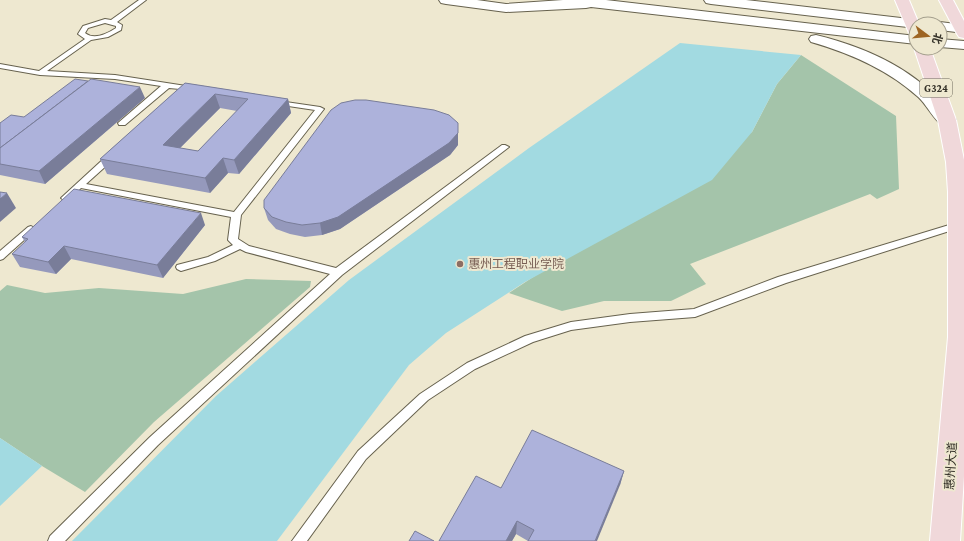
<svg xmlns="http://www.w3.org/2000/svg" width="964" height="541" font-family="'Crimson Pro','Noto Sans SC',serif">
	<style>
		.green { fill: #a4c4aa }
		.water { fill: #a2dae1 }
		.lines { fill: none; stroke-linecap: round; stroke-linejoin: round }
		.service-casing { stroke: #67624e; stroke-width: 2 }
		.tertiary-casing { stroke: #67624e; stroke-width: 2 }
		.trunk-casing { stroke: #fff; stroke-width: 2 }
		.service { fill: #fff; fill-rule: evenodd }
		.tertiary { fill: #fff; fill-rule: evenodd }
		.trunk { fill: #f0d8da; fill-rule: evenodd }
		.wall { fill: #9599bc; fill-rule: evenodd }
		.shaded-wall { fill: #797d99 }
		.building { fill: #adb2db; stroke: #797d99; fill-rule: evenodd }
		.education-dot { fill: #8d6e63; stroke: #eee8d0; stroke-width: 1.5 }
		.labels { text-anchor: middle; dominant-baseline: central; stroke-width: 4; stroke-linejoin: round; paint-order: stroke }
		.shield { fill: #eee8d0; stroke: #6c685a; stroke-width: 1 }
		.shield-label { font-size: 11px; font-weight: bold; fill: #343128 }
		.education-label { font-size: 12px; fill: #785e54; stroke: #eee8d0; text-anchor: start }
		.street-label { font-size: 12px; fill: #343128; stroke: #eee8d0 }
	</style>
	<rect width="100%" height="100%" fill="#eee8d0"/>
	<g class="green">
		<polygon points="801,55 896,116 899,189 877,199 870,194 690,264 706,284 671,301 604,301 562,311 509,293 752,132 777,84"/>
		<polygon points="246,279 311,281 310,287 154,422 85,492 42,466 0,438 0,291 7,285 45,293 99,288 183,294"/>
	</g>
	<g class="water">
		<polygon points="680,43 801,55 777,84 752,132 712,180 525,282 446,333 409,365 277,541 72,541 216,396 349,280 529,148"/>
		<polygon points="0,438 42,466 0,506"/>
	</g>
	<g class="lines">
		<g class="service-casing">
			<g id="service">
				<path d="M 139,0 L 146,0 L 117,22 L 122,25 L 121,30 L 108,37 L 91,40 L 47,71 L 115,75 L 186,86 L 190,88 L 181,95 L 177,93 L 180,89 L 169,88 L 125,125 L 119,125 L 118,123 L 161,86 L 115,79 L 40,75 L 0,68 L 0,64 L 39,71 L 85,39 L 78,34 L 83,26 L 105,19 L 111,20 ZM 105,23 L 116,26 L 116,28 C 107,34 94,40 85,33 L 88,28 Z"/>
				<polygon points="272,100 320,107 324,109 241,215 238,239 249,246 336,268 502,145 505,145 509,147 342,275 158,445 65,541 48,541 50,536 150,437 330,274 246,252 240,249 215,261 181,271 177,269 176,267 177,265 208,257 233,245 228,240 231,217 81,188 68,200 65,201 61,198 110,153 113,152 117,155 116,157 86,184 234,212 315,110 275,104 271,102"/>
				<polygon points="959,222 962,223 964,225 962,227 786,283 695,317 630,322 571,330 533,342 475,369 428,400 366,459 307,541 292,541 358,451 420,394 467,363 525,336 571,322 630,314 694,309 778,277"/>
				<polygon points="31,226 36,229 34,231 3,259 0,260 0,251 28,227"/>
			</g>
		</g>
		<g class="tertiary-casing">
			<g id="tertiary">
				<polygon points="439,0 477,0 506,4 563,0 606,0 916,36 916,44 591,7 586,8 506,12 446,4 441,3"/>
				<polygon points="704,0 746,0 918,20 923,21 925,24 916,24 916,28 711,4 706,3"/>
				<polygon points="940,22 964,25 964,33 940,30 940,24 934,24"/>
				<path d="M 816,35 C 870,48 923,73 956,120 L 953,124 C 949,125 945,126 941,124 C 934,120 925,102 917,96 C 887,69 849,53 811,42 L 809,39 L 811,36 Z"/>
				<polygon points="940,39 964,41 964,49 940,47"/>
			</g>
		</g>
		<g class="trunk-casing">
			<g id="trunk">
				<polygon points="895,0 909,0 919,24 916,24 916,37 911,36 909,33"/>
				<polygon points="939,0 953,0 964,21 964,38 959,37 957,34"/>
				<polygon points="916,46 916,48 930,48 956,120 964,160 964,476 960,541 930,541 948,337 948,192 946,162 938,120 914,48"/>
			</g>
		</g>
		<use href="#service" class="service"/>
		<use href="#tertiary" class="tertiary"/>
		<use href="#trunk" class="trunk"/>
	</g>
	<g class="wall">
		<path d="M 185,83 L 288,99 L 291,113 L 239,174 L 228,173 L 210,193 L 107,174 L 100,159 ZM 220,108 L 237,111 L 198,151 L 180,148 Z"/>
		<polygon points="145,98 45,184 0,175 0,123 24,117"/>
		<polygon points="458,145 450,155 340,229 322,235 305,237 290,234 276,229 268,220 264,208"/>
		<polygon points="205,225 163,278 71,259 56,274 20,267 12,254 25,242 22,237"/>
		<polygon points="624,471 620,485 528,541 516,534 512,541 439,541 501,488"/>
	</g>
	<g class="shaded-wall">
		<polygon points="140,87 145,98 45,184 39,171"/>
		<polygon points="215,94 220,108 168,160 163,145"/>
		<polygon points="288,99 291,113 239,174 234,160"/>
		<polygon points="458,123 458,145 450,155 340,229 322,235 320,223"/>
		<polygon points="223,158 228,173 210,193 205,178"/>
		<polygon points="7,193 16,208 0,222 0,199"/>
		<polygon points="201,213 205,225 163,278 157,265"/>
		<polygon points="64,246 71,259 56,274 48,262"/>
		<polygon points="624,471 620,485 597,541 595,541"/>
		<polygon points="517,521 516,534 512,541 506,541"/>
	</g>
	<g class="building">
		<polygon points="75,79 88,81 0,148 0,123 11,115 24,117"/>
		<polygon points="91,79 140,87 39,171 0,164 0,148"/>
		<path d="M 185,83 L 288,99 L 234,160 L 223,158 L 205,178 L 100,159 ZM 215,94 L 248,99 L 198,151 L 163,145 Z"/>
		<polygon points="355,100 366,100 434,110 449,115 458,123 458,133 449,143 338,217 320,223 302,225 286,222 272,217 264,208 264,200 331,110 341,103"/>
		<polygon points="74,189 201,213 157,265 64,246 48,262 12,254 28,239 22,237"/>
		<polygon points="0,192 7,193 0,199"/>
		<polygon points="532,430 624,471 595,541 528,541 534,530 517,521 506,541 439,541 476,476 501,488"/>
		<polygon points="415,531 434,541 409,541"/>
	</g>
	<circle class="education-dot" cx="460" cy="264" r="4"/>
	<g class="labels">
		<rect class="shield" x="920" y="79" width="32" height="18" rx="3"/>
		<g class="shield-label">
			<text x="936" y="88">G324</text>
		</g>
		<g class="education-label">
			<text x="468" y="264">惠州工程职业学院</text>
		</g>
		<g class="street-label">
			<text transform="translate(951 466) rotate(-86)">惠州大道</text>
		</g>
	</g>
	<g transform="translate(928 36) rotate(106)"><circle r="19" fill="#eee8d0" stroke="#a49f8d"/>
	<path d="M0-3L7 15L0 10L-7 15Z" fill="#9e6523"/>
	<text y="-6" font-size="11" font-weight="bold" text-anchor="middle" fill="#343128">北</text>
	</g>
</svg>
